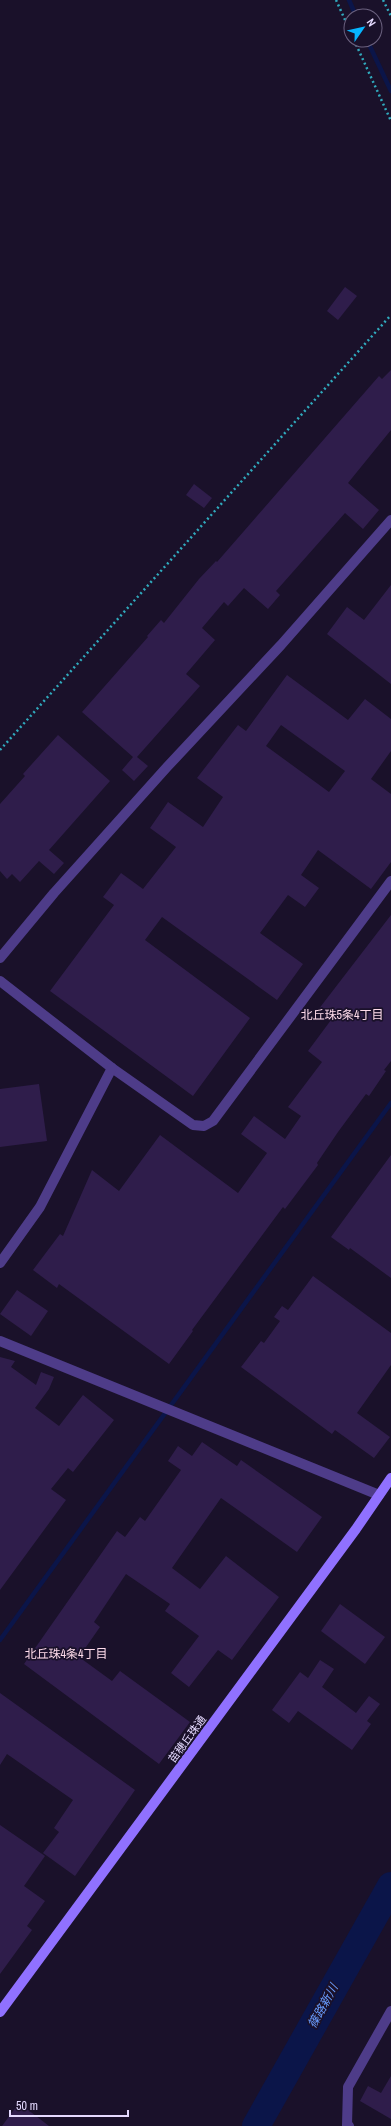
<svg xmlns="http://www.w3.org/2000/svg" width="391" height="2126" font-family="'Archivo Narrow','Noto Sans JP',sans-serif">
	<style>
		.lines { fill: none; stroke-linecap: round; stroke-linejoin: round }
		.stream { stroke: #0b1549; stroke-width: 4.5 }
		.river { stroke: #0b1549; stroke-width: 28 }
		.building { fill: #2f1d4b; fill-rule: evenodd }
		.path { stroke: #30aabd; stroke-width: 2.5; stroke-dasharray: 2 3; stroke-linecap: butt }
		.street { stroke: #4e3c89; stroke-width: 10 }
		.secondary { stroke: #9071ff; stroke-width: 10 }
		.labels { text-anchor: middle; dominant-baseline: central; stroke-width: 3.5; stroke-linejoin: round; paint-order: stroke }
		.street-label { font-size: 11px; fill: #e5daff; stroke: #1a112a }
		.neighbourhood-label { font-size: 12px; fill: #ffdceb; stroke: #1a112a }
		.water-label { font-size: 12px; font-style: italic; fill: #689cff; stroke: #1a112a }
	</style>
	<rect width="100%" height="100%" fill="#1a112a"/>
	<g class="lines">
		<g class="stream">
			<polyline points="349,0 356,16"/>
			<polyline points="367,40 391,91"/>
			<polyline points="0,1640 391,1103"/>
		</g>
		<polyline class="river" points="256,2126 391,1886"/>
	</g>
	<g class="building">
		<polygon points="345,287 357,296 338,320 327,311"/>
		<polygon points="391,370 391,430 348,483 379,510 363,529 345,513 276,591 280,595 268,609 244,588 228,606 224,602 202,628 215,640 186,674 200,686 137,757 148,766 134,781 122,770 133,757 82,712 148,637 147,636 161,620 164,623 199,579 216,561 217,562 379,376 382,379"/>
		<polygon points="194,484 212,498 204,508 186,495"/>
		<polygon points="391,585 391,684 327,634 347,607 364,620"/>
		<path d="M 287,675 L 348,720 L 365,699 L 391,719 L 391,751 L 371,779 L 391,794 L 391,862 L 371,889 L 318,850 L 301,875 L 319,888 L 305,907 L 288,895 L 260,933 L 303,964 L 277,1000 L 162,917 L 145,940 L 250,1018 L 193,1096 L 50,991 L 114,905 L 103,897 L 121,873 L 143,889 L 176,847 L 150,828 L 168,802 L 203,827 L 223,797 L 197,778 L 238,725 L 246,731 ZM 281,725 L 345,771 L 329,792 L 266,746 Z"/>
		<polygon points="58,735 110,781 49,850 64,863 54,874 39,861 20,882 12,874 7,879 0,871 0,804 25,776 23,774"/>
		<polygon points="391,915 391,1061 384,1070 386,1071 369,1096 366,1094 338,1132 317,1163 318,1165 285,1209 283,1207 192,1330 193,1331 169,1364 59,1284 57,1288 33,1270 60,1234 63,1236 92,1170 119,1191 160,1135 238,1193 267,1153 241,1134 254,1116 285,1139 301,1116 288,1107 322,1062 308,1051 331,1020 318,1010"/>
		<polygon points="39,1084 47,1141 0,1147 0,1089"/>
		<polygon points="391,1155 391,1278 350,1248 349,1250 331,1237"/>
		<polygon points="313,1276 391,1333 391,1365 357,1413 390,1437 374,1458 335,1430 332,1434 241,1367 261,1341 264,1343 280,1321 274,1317 282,1306 288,1310"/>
		<polygon points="17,1290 48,1311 31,1336 0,1314"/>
		<polygon points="0,1357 15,1361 11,1367 36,1385 41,1372 54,1377 49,1389 35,1408 59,1426 83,1395 114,1420 73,1472 68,1468 51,1489 66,1500 0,1590"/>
		<polygon points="202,1442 237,1466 241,1460 322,1517 297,1552 221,1498 172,1568 200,1589 226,1556 279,1597 232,1660 218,1650 189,1687 171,1673 199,1636 165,1611 170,1604 126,1574 94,1622 100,1627 79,1657 112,1681 120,1671 190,1722 159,1764 24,1664 117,1531 125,1537 140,1517 145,1521 181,1470 168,1461 178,1446 192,1456"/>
		<polygon points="340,1604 385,1637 365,1664 321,1631"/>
		<polygon points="320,1660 334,1669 322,1687 356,1713 369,1696 380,1704 367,1721 371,1724 352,1750 298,1711 289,1723 272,1710 300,1672 308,1678"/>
		<polygon points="0,1693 135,1790 75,1876 43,1853 59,1832 54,1828 73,1800 7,1754 0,1765"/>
		<polygon points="0,1825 45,1856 24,1886 45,1901 27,1926 32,1930 0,1974"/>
		<polygon points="391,2076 391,2119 360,2101 368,2086 381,2093"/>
		<polygon points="19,2103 49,2126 2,2126"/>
	</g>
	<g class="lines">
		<g class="path">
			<polyline points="336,0 351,33"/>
			<polyline points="383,0 391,16"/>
			<polyline points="354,40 391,121"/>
			<polyline points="0,750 391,315"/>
		</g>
		<g class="street">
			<polyline points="0,958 54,893 167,767 281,645 391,520"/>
			<polyline points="0,981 112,1068 193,1125 204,1126 213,1121 391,881"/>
			<polyline points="0,1263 40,1207 112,1068"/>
			<polyline points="0,1341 379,1495"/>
			<polyline points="349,2126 347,2125 348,2087 391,2011"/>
		</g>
		<polyline class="secondary" points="0,2012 356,1529 391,1478"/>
	</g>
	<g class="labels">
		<g class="street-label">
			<text transform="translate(187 1739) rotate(-54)">苗穂丘珠通</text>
		</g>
		<g class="neighbourhood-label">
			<text x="342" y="1015">北丘珠5条4丁目</text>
			<text x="66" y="1654">北丘珠4条4丁目</text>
		</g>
		<g class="water-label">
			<text transform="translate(323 2006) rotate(-61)">篠路新川</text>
		</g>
	</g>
	<g transform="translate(363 28) rotate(56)"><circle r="19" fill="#1a112a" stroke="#6b617f"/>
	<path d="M0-3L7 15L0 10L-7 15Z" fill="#06b6ff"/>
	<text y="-6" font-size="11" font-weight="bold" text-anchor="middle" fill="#e5daff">N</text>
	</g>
	<path d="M10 2110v6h118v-6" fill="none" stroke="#e5daff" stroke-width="2"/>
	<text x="16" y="2110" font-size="12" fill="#e5daff" stroke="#1a112a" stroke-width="3" paint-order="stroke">50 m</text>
</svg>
